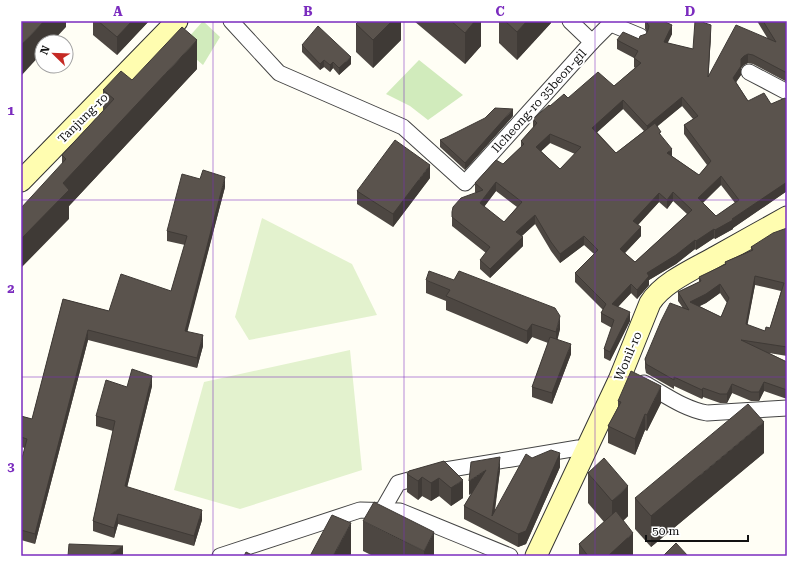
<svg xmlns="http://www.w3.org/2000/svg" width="808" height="577" font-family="'Roboto Serif',serif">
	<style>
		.green { fill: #d1ebbc }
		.pitch { fill: #e3f2ce }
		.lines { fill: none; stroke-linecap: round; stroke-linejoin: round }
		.street-casing { stroke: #444; stroke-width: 17 }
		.secondary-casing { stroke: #333; stroke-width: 23 }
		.street { stroke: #fff; stroke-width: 15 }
		.secondary { stroke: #fffdb0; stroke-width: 21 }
		.wall { fill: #4d4742; fill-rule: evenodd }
		.shaded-wall { fill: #3f3a36 }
		.building { fill: #5a534d; stroke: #3f3a36; fill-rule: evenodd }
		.grid { fill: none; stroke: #7b2cbf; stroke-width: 1; stroke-opacity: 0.55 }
		.labels { text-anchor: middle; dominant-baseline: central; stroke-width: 4; stroke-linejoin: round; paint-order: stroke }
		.street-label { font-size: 12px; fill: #111; stroke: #fff }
		.neatline { fill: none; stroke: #7b2cbf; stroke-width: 1.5 }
		.grid-label { font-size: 13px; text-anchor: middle; font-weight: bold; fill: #7b2cbf }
	</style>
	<rect width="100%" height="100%" fill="#fffef5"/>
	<g class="green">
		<polygon points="203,21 220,37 203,65 181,46"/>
		<polygon points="419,60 463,95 428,120 410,106 386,94"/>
	</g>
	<g class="pitch">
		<polygon points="262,218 352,264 377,315 249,340 235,317"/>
		<polygon points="350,350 362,470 240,509 174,490 204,382"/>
	</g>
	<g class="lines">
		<g class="street-casing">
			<g id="street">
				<polyline points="231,21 279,73 403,127 465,183 592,42 613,21"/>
				<polyline points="570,21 592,42"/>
				<polyline points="611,24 640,36"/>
				<polyline points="749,72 787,92"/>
				<path d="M 644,383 C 664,394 684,409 707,413 L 787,408"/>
				<polyline points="382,511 398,483 445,470 578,448 585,449"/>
				<polyline points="220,556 360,510 400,511 510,556"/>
			</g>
		</g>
		<g class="secondary-casing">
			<g id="secondary">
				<polyline points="21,181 177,21"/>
				<path d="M 536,556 L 619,380 L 650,303 C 663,282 696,268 717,256 C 740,243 764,230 787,217"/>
			</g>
		</g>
		<use href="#street" class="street"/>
		<use href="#secondary" class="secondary"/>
	</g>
	<g class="wall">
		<polygon points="93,21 149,21 117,55 93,35"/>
		<polygon points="401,21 401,40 373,68 356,52 356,24"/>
		<polygon points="414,21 481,21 481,46 465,64"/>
		<polygon points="499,21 551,21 551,23 517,60 499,43"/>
		<path d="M 645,21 L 663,21 L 672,34 L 667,43 L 693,49 L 711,34 L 708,76 L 768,39 L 757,21 L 787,21 L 787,82 L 753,64 L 748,63 L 744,65 L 741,68 L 741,75 L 736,82 L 748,101 L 771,104 L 787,100 L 787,191 L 733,228 L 733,229 L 715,239 L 714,238 L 696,250 L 695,249 L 676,264 L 649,280 L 649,285 L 637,299 L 631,293 L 618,307 L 630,321 L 610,361 L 604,358 L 604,349 L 612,328 L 601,322 L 601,313 L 603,310 L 575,282 L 575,273 L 594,254 L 584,245 L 560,263 L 551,251 L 535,224 L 522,236 L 523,246 L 490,278 L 480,269 L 480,260 L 486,253 L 452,226 L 452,212 L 476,193 L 475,192 L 475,183 L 503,164 L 521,147 L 521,141 L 533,128 L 533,119 L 550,106 L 568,98 L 614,86 L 635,68 L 634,67 L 634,58 L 617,49 L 617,40 L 639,39 L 646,34 L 647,32 L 645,29 ZM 682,106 L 693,119 L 684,125 L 684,134 L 707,165 L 699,175 L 672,156 L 661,136 L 657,126 ZM 623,109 L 644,131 L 616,153 L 597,132 ZM 550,143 L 575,154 L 560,169 L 541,151 ZM 721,185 L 735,203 L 716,216 L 703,203 ZM 496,191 L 517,207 L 504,222 L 484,207 ZM 673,201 L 687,214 L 635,262 L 625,253 L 641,236 L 638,225 L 659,202 L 667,209 Z"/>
		<polygon points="302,45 351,64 339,75 333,68 330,72 324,67 320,70 302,52"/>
		<polygon points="197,69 69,206 69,219 62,163 62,155 103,111 103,90 132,80"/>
		<polygon points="513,116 465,170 440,147 440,140"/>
		<polygon points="430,178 393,227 357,204 357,191"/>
		<polygon points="225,187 187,331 203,346 197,368 88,340 35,544 21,540 21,462 25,448 21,447 21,416 32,419 63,299 109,311 171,291 185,245 167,241 167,231"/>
		<path d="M 787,228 L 787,356 L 769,353 L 787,362 L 787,399 L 764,391 L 759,401 L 751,401 L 732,393 L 727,403 L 720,403 L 703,397 L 702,399 L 674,386 L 674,389 L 646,373 L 645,368 L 645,359 L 683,308 L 678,301 L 678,292 L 699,282 L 699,277 L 725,265 L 725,262 L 751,250 L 751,247 ZM 755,285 L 781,291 L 770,328 L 765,331 L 747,325 ZM 720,293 L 727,303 L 721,317 L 699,306 L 706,303 Z"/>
		<polygon points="426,280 560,329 557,340 571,354 552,404 532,397 532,387 548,343 532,337 527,344 446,310 446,301 426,293"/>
		<polygon points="152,386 127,487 202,520 194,546 118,524 114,538 93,531 93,521 113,431 96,426 96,416 127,387"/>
		<polygon points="618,401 661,403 647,431 645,430 635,455 608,443 608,426 618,408"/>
		<polygon points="764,453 651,547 635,529 635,498"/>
		<polygon points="532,458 560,467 526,544 518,547 464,519 464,506 472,492 469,495 500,470 495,511"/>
		<polygon points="444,461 463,498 451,506 439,496 431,501 422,496 418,500 407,492 407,474"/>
		<polygon points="588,473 628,516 623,521 633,556 579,556 579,544 604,522 588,503"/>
		<polygon points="363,521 434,556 373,556 363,551"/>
	</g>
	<g class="shaded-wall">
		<polygon points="44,21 66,21 66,27 52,42 42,42 42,53 21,76 21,45"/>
		<polygon points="132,21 149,21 117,55 117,37"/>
		<polygon points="392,21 401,21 401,40 373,68 373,40"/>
		<polygon points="475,21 481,21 481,46 465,64 465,33"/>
		<polygon points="527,21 551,21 551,23 517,60 517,32"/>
		<polygon points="672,25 672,34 664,51 664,42"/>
		<polygon points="711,25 711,34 708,86 708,77"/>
		<polygon points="197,40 197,69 69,206 69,219 21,268 21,239 63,183"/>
		<polygon points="748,54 748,63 744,65 741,68 741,75 733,87 733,78 741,59 744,56"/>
		<polygon points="351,57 351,64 339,75 339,68"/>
		<polygon points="324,60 324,67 320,70 320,64"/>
		<polygon points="333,62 333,68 330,72 330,65"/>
		<polygon points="682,97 682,106 647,135 647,126"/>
		<polygon points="623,100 623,109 592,137 592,128"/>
		<polygon points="513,109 513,116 465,170 465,163"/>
		<polygon points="550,134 550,143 536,156 536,147"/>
		<polygon points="672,149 672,158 667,153"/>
		<polygon points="430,165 430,178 393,227 393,214"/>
		<polygon points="721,176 721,185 698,207 698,198"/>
		<polygon points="225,177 225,187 185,341 185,331"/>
		<polygon points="496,182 496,191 480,212 480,203"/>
		<polygon points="787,182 787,191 733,228 733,229 715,239 715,230 732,219"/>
		<polygon points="673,192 673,201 667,209 667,200"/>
		<polygon points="659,193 659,202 633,230 633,221"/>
		<polygon points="535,215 535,224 516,241 516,232"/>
		<polygon points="641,227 641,236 620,258 620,249"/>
		<polygon points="714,229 714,238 696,250 696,241"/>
		<polygon points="584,236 584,245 560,263 560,254"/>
		<polygon points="523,237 523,246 490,278 490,269"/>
		<polygon points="695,240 695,249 676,264 649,280 649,285 637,299 637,290 647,273"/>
		<polygon points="755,276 755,285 746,333 746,324"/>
		<polygon points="631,284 631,293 612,313 612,304"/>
		<polygon points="720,284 720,293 706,303 690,311 690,302"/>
		<polygon points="630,312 630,321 610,361 610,352"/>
		<polygon points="560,316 560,329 556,346 556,332"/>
		<polygon points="532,324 532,337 527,344 527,331"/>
		<polygon points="88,330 88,340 35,544 35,534"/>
		<polygon points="203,335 203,346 197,368 197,358"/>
		<polygon points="571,344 571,354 552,404 552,393"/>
		<polygon points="152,376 152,386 125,496 125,486"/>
		<polygon points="764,382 764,391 759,401 759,392"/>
		<polygon points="732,384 732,393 727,403 727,394"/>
		<polygon points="661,386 661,403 647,431 647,415"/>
		<polygon points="703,388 703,397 702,399 702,390"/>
		<polygon points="645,414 645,430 635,455 635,439"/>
		<polygon points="764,422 764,453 651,547 651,516"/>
		<polygon points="560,453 560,467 526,544 518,547 518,534"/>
		<polygon points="500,457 500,470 493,521 492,516"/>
		<polygon points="486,470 486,483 469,495 469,481"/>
		<polygon points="422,477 422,496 418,500 418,481"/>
		<polygon points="439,478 439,496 431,501 431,483"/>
		<polygon points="463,480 463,498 451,506 451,488"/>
		<polygon points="628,486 628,516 612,531 612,501"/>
		<polygon points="202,510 202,520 194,546 194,536"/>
		<polygon points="118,514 118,524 114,538 114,528"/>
		<polygon points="351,523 351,554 350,556 333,556"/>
		<polygon points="434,532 434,556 424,556 424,551"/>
		<polygon points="633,533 633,556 608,556"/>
		<polygon points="123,546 123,556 108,556"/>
	</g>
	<g class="building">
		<polygon points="21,21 44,21 21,45"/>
		<polygon points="98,21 132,21 117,37"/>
		<polygon points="359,21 392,21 373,40 356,24"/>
		<polygon points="451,21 475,21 465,33"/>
		<polygon points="505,21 527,21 517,32"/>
		<path d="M 646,21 L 663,21 L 672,25 L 664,42 L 693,49 L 695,21 L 699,21 L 711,25 L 708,77 L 736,25 L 776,42 L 763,21 L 787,21 L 787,73 L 753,55 L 748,54 L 744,56 L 741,59 L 741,66 L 733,78 L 748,101 L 764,93 L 771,104 L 785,98 L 787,100 L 787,182 L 732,219 L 733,220 L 715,230 L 714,229 L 696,241 L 695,240 L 676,255 L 647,273 L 649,276 L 637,290 L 631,284 L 612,304 L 630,312 L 610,352 L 604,349 L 614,320 L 601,313 L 606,304 L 575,273 L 598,250 L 584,236 L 560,254 L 551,242 L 535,215 L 516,232 L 523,237 L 490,269 L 480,260 L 490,247 L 452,217 L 452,212 L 453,207 L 461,198 L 483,190 L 475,183 L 496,160 L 503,164 L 524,144 L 521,141 L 537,123 L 533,119 L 549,105 L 550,106 L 564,94 L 568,98 L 598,72 L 614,86 L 641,63 L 634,58 L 638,51 L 617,40 L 623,32 L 639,39 L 640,36 L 646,34 L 648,30 L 649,26 ZM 682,97 L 698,116 L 684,125 L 711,161 L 699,175 L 667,153 L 672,149 L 659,133 L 661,132 L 655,123 L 616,153 L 592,128 L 623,100 L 647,126 ZM 550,134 L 581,147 L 560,169 L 536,147 ZM 721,176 L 739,200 L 716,216 L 698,198 ZM 496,182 L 522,202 L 504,222 L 480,203 ZM 673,192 L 692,210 L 635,262 L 620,249 L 641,227 L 633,221 L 659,193 L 667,200 Z"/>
		<polygon points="318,26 351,57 339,68 333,62 330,65 324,60 320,64 302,45"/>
		<polygon points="182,27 197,40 63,183 69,190 21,239 21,208 66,159 62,155 114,99 103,90 121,71 132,80"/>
		<polygon points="495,108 513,109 465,163 440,140 447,137 485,118"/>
		<polygon points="395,140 430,165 393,214 357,191"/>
		<polygon points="203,170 225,177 185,331 203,335 197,358 88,330 35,534 21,530 21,462 27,439 21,437 21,416 32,419 63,299 109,311 121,274 171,291 187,236 167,231 182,174 200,179"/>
		<path d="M 787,228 L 787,347 L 741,340 L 787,362 L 787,390 L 764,382 L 759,392 L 751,392 L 732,384 L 727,394 L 720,394 L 703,388 L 702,390 L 674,377 L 674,380 L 646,364 L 645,359 L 661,321 L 670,303 L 689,310 L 678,292 L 701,281 L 699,277 L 726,264 L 725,262 L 753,250 L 751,247 L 773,233 ZM 755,276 L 784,283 L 770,328 L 766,327 L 765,331 L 746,324 ZM 720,284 L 729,298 L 721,317 L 690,302 L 706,294 Z"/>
		<polygon points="429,271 454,280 459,271 555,308 560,316 556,332 532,324 527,331 446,296 450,290 426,280"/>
		<polygon points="550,337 571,344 552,393 532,387"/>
		<polygon points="132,369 152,376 125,486 202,510 194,536 118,514 114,528 93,521 115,421 96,416 106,380 127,387"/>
		<polygon points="631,371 661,386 647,415 645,414 635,439 608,426 621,402 618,401"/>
		<polygon points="748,404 764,422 651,516 635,498"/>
		<polygon points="551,450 560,453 526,531 518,534 464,506 486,470 469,481 471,462 500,457 492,516 526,454 532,458"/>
		<polygon points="604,458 628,486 612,501 588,473"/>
		<polygon points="444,461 463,480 451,488 439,478 431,483 422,477 418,481 407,474 409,471"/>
		<polygon points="374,502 434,532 424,551 363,521"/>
		<polygon points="616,511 633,533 608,556 588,556 579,544"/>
		<polygon points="332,515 351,523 333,556 310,556"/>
		<polygon points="676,543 688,556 663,556"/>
		<polygon points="69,544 123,546 108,556 68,556"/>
		<polygon points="246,552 254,556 244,556"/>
	</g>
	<path class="grid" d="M 213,21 L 213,556M 404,21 L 404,556M 595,21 L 595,556M 21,200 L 787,200M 21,377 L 787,377"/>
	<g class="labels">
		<g class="street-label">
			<text transform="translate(539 101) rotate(-48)">Ilcheong-ro 35beon-gil</text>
			<text transform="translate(83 118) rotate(-45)">Tanjung-ro</text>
			<text transform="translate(628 356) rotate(-67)">Wonil-ro</text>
		</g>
	</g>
	<rect width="808" height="577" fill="none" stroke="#ffffff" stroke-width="44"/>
	<g transform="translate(54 54) rotate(293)"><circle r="19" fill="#ffffff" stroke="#a0a0a0"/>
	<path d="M0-3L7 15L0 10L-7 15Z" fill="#c52a25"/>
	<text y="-6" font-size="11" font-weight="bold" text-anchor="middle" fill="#111111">N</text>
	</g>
	<path d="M646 535v6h102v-6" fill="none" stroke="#111111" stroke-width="2"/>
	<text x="652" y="535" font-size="12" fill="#111111" stroke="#ffffff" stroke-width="3" paint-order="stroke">50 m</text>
	<rect x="22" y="22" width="764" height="533" class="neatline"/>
	<g class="grid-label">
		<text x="118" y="16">A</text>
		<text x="308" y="16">B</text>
		<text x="500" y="16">C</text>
		<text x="690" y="16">D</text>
		<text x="11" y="115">1</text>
		<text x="11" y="293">2</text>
		<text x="11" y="471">3</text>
	</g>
</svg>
